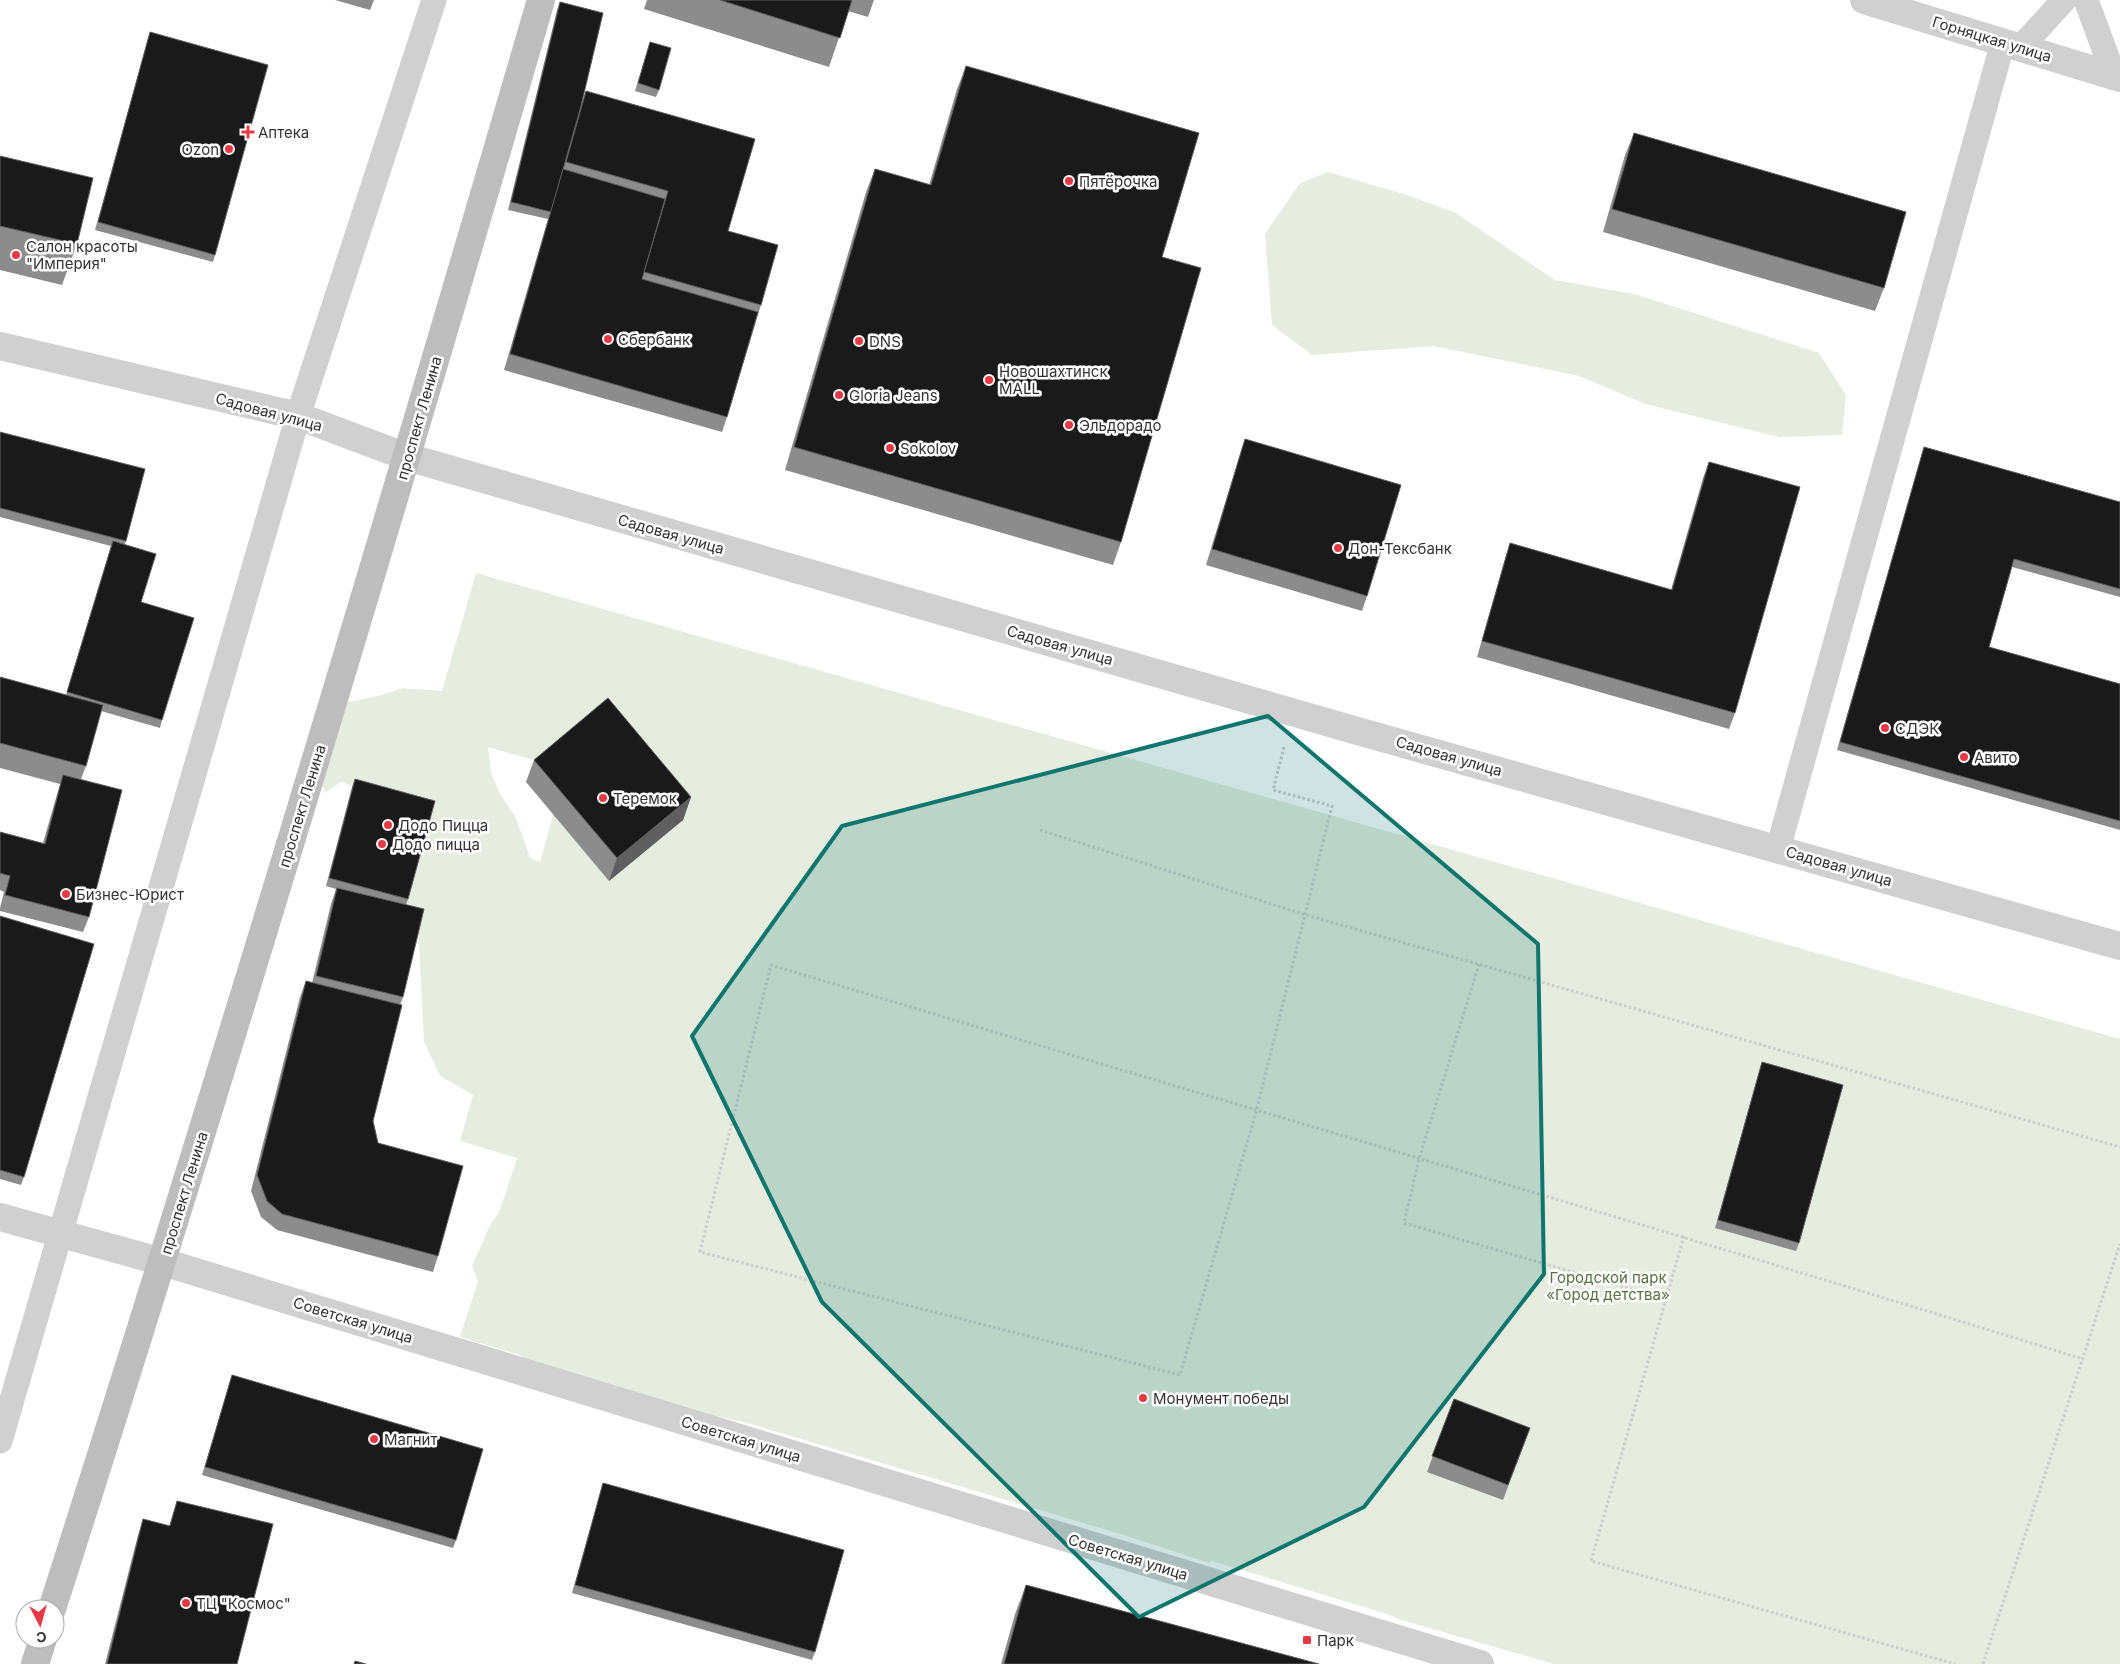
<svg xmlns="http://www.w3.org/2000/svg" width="2120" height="1664" font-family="Inter,sans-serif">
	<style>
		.green { fill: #e6ecdf; fill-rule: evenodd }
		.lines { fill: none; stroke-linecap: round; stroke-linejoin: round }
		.path { stroke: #cdcdcd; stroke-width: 3; stroke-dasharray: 2.5 2.5; stroke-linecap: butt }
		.service { stroke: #d0d0d0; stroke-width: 25 }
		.minor { stroke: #d0d0d0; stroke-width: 28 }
		.tertiary { stroke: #d0d0d0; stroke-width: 28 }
		.secondary { stroke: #bdbdbd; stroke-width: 28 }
		.wall { fill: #8c8c8c }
		.shaded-wall { fill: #5f5f5f }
		.building { fill: #1a1a1a; stroke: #5f5f5f }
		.marked { fill: #0f766e; fill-opacity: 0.2; stroke: #0f766e; stroke-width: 4; stroke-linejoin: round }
		.poi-dot { fill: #e63946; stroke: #fff; stroke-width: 2 }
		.labels { text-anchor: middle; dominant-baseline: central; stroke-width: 5; stroke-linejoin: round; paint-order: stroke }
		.street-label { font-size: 15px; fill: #333; stroke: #fff }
		.poi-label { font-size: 15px; fill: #333; stroke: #fff; text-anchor: start }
		.park-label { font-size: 15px; fill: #56703f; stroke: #fff }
	</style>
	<rect width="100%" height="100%" fill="#fff"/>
	<g class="green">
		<polygon points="1328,172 1407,195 1454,212 1555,280 1638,295 1819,353 1846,395 1842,435 1779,437 1645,404 1579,376 1434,346 1312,355 1272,325 1265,234 1300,183"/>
		<path d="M 476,573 L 2120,1039 L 2120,1664 L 1554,1664 L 1401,1620 L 1387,1614 L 1212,1561 L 1209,1563 L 1127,1536 L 747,1423 L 549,1380 L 520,1355 L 460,1337 L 478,1281 L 472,1266 L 491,1223 L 499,1213 L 517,1158 L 460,1141 L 473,1095 L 440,1076 L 424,1042 L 418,924 L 405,907 L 369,792 L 341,782 L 326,792 L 312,771 L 332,706 L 382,695 L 402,688 L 442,691 ZM 488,747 L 566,769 L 540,862 L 530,858 L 516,818 L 500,794 L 491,772 Z"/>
	</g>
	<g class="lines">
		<g class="path">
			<path d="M 1284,747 L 1273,790 L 1332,806 L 1256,1112 L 1180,1375 L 700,1252 L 771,965 C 1208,1097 1647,1224 2083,1359"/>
			<polyline points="1040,830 1306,915 2120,1147"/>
			<polyline points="1479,964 1419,1159 1404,1223 1666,1299"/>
			<polyline points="1684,1236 1591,1561 1955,1664"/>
			<polyline points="1983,1664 2120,1244"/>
		</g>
		<g class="service">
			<polyline points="2086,0 2114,76"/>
			<polyline points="2020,48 2064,0"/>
			<polyline points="1778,849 2003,42"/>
			<polyline points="0,1441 298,416 434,0"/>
		</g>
		<g class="minor">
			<polyline points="1864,0 2120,78"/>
			<polyline points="0,346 298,416 407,457"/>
		</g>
		<g class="tertiary">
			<polyline points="407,457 1354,730 2120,946"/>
			<polyline points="0,1217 163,1262 1480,1664"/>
		</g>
		<g class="secondary">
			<path d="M 52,1609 C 223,1075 384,538 541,0"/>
			<polyline points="35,1664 43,1639"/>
		</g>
	</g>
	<g class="wall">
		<polygon points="335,0 374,0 370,10"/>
		<polygon points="647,0 874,0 868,17 848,11 829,67 644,9"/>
		<polygon points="560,2 581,106 586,91 728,231 761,305 727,417 722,432 504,370 548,219 508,210 557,10"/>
		<polygon points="150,32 215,255 213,262 95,230"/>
		<polygon points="650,42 659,90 656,97 635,91"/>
		<polygon points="966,66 1162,257 1121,542 1113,565 785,470 866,192 875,169 929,185 957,89"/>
		<polygon points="1634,133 1884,288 1875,311 1603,232 1625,155"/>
		<polygon points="0,156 77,244 62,285 0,270"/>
		<polygon points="0,432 126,541 125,544 141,602 162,720 160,728 101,711 86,766 81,779 89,917 83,932 0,911 0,908 4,892 0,890 0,832 43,843 60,784 0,768 0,677 66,695 111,546 0,517"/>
		<polygon points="1245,439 1367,596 1362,611 1206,565 1240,454"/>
		<polygon points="1924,447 2120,502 2120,597 2012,567 1989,647 2120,684 2120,830 1837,750"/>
		<polygon points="1709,462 1735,713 1729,729 1477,657 1505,559 1510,543 1671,590 1703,478"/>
		<polygon points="534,760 691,797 683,820 609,881 526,782"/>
		<polygon points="355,779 408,899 406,905 403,997 400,1005 373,1121 378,1143 438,1256 433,1272 277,1230 261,1217 251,1191 300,997 306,981 312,983 331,904 336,889 326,886 352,787"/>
		<polygon points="0,916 24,1177 21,1185 0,1179"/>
		<polygon points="1762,1062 1799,1243 1796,1251 1715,1228"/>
		<polygon points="232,1375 456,1540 453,1548 202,1475"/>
		<polygon points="1454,1399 1530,1428 1503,1500 1427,1472"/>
		<polygon points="603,1483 815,1652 812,1660 572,1593"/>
		<polygon points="177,1501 237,1664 105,1664 138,1535 143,1519 169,1526"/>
		<polygon points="1026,1585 1319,1664 1001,1664 1015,1614"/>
	</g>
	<polygon class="shaded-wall" points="691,797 683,820 609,881 617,858"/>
	<g class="building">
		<polygon points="720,0 852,0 840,38"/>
		<polygon points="560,2 603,13 581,106 551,212 511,202"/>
		<polygon points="150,32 268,65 215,255 98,222"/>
		<polygon points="650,42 671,48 659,90 638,83"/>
		<polygon points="966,66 1199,133 1162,257 1201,268 1121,542 794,447 875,169 931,185"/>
		<polygon points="586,91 755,139 728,231 778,245 761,305 644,272 668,191 566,162"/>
		<polygon points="1634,133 1906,212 1884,288 1612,209"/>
		<polygon points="0,156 93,178 77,244 0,226"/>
		<polygon points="563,169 665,199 642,279 758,312 727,417 510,354"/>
		<polygon points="0,432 145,469 126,541 0,508"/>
		<polygon points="1245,439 1401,485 1367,596 1212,549"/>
		<polygon points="1924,447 2120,502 2120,589 2014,559 1989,647 2120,684 2120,821 1840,742"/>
		<polygon points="1709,462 1800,487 1735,713 1482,641 1510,543 1672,590"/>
		<polygon points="113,541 156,554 141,602 194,618 162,720 67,692"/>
		<polygon points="0,677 103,705 86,766 0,743"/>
		<polygon points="608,698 691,797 617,858 534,760"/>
		<polygon points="63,775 122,790 89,917 5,895 10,876 0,873 0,832 45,844"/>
		<polygon points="355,779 435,801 408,899 329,878"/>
		<polygon points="337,888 424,909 403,997 316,976"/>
		<polygon points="0,916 94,944 24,1177 0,1170"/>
		<polygon points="306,981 402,1005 373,1121 378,1143 463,1166 438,1256 282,1214 267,1201 257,1175"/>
		<polygon points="1762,1062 1843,1085 1799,1243 1718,1220"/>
		<polygon points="232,1375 483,1449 456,1540 205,1467"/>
		<polygon points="1454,1399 1530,1428 1508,1485 1432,1456"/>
		<polygon points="603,1483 844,1550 815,1652 575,1585"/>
		<polygon points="177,1501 273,1524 237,1664 107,1664 143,1519 170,1526"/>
		<polygon points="1026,1585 1319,1664 1004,1664"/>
		<polygon points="355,1661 366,1664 354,1664"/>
	</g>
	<path class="marked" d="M 1268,716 L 1538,944 L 1544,1274 L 1364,1507 L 1139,1617 L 822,1302 L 692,1036 L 842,826 Z"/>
	<g class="poi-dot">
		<path d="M245.5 124.5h5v5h5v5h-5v5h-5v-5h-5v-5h5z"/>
		<circle cx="229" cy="149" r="5"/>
		<circle cx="1069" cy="181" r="5"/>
		<circle cx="16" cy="255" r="5"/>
		<circle cx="608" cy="339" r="5"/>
		<circle cx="859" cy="341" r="5"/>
		<circle cx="989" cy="380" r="5"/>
		<circle cx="839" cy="395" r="5"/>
		<circle cx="1069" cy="425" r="5"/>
		<circle cx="890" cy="448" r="5"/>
		<circle cx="1338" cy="548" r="5"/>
		<circle cx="1885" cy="728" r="5"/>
		<circle cx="1964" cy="757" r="5"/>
		<circle cx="603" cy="798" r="5"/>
		<circle cx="388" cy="825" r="5"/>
		<circle cx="382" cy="844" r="5"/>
		<circle cx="66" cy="894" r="5"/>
		<circle cx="1143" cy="1398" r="5"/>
		<circle cx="374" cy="1439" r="5"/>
		<circle cx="186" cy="1603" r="5"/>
		<rect x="1302" y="1635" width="10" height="10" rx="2.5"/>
	</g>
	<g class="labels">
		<g class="street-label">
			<text transform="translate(1992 39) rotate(17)">Горняцкая улица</text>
			<text transform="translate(269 412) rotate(15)">Садовая улица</text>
			<text transform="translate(419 418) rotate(-74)">проспект Ленина</text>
			<text transform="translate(671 534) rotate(16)">Садовая улица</text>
			<text transform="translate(1060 645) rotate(16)">Садовая улица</text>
			<text transform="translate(1449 756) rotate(16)">Садовая улица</text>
			<text transform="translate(302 806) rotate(-73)">проспект Ленина</text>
			<text transform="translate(1839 866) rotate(16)">Садовая улица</text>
			<text transform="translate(184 1193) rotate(-73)">проспект Ленина</text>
			<text transform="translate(353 1320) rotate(17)">Советская улица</text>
			<text transform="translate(741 1439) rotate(17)">Советская улица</text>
			<text transform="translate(1128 1557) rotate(17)">Советская улица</text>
		</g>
		<g class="poi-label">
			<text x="258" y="132">Аптека</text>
			<text x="219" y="149" text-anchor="end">Ozon</text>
			<text x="1079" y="181">Пятёрочка</text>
			<text x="26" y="246">Салон красоты<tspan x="26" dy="17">"Империя"</tspan></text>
			<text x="618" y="339">Сбербанк</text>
			<text x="869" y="341">DNS</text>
			<text x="999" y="371">Новошахтинск<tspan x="999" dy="17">MALL</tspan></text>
			<text x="849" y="395">Gloria Jeans</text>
			<text x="1079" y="425">Эльдорадо</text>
			<text x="900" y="448">Sokolov</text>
			<text x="1348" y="548">Дон-Тексбанк</text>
			<text x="1895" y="728">СДЭК</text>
			<text x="1974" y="757">Авито</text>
			<text x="613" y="798">Теремок</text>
			<text x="398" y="825">Додо Пицца</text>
			<text x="392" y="844">Додо пицца</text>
			<text x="76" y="894">Бизнес-Юрист</text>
			<text x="1153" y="1398">Монумент победы</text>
			<text x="384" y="1439">Магнит</text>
			<text x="196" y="1603">ТЦ "Космос"</text>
			<text x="1317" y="1640">Парк</text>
		</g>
		<g class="park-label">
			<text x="1608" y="1277">Городской парк<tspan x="1608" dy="17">«Город детства»</tspan></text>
		</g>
	</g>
	<g transform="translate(40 1624) rotate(174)"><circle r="24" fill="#ffffff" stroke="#adadad"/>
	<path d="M0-4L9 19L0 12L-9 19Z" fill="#e63946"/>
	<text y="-8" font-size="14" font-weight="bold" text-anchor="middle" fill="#333333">С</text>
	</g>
</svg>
